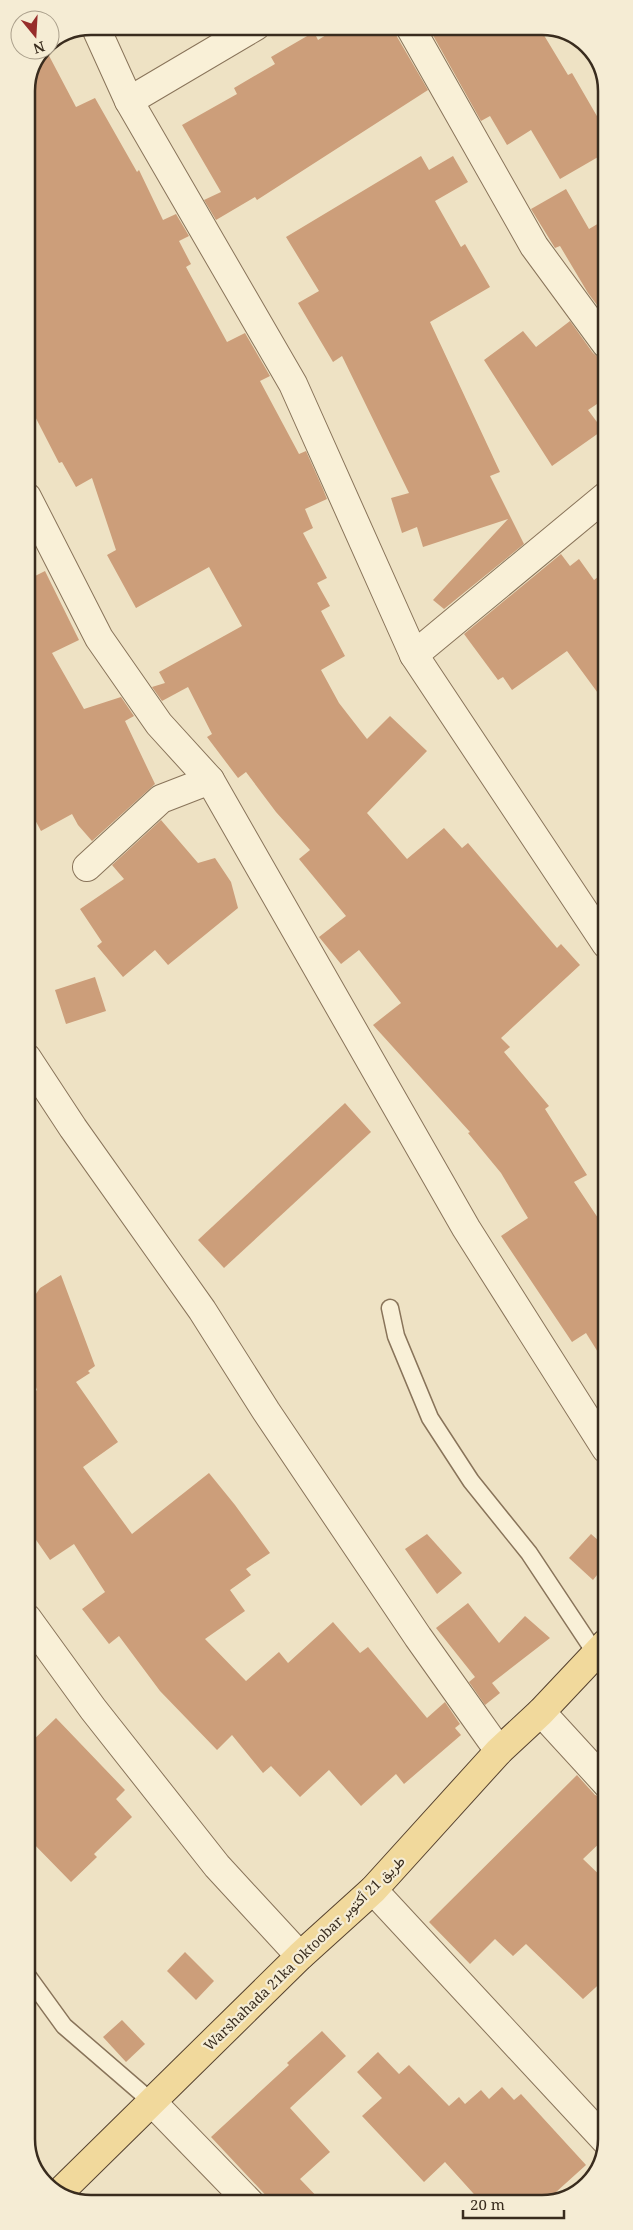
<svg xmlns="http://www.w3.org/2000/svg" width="633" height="2230" font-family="'Noto Serif',Vazirmatn,serif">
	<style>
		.building { fill: #cc9e7a }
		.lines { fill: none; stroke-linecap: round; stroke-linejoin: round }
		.service-casing { stroke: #89745a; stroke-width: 19 }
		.minor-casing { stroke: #89745a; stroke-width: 30 }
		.primary-casing { stroke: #56422f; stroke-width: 30 }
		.service { stroke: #f9f0d7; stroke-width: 16 }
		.minor { stroke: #f9f0d7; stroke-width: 28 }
		.primary { stroke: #f1d99c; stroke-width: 28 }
		.labels { text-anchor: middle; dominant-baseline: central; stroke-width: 4.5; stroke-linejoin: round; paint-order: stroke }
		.street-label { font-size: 14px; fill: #392c1e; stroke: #f5ecd4 }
		.rim { fill: none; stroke: #392c1e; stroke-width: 2.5 }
	</style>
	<rect width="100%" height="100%" fill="#eee2c4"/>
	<g class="building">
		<polygon points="339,27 394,27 396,35 428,90 257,200 255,197 216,220 204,200 221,192 182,125 237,94 234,88 275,64 271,57 314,32 318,40"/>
		<polygon points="436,27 539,27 568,75 572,73 605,130 605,153 560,179 531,130 507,145 490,116 481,121 430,30"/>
		<polygon points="43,50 46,50 76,107 95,98 137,172 139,170 163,220 176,214 189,236 179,241 191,264 186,267 227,342 245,333 270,376 260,381 299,454 306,451 323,489 327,499 305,509 313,528 303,533 327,578 317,583 330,606 321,611 345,656 321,670 339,703 367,739 390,716 427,751 367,813 407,859 444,828 462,848 468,843 557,948 561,944 580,965 501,1038 510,1047 504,1052 549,1106 545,1109 587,1175 574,1182 606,1230 606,1365 586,1333 572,1342 501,1236 528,1218 501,1173 468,1133 470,1132 373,1025 401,1003 359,950 341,964 319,937 346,916 299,859 310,850 276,812 246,772 238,778 207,737 212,734 188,687 162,701 152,687 165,683 159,672 242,626 209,567 136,608 107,555 116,550 92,478 76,487 62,462 59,463 26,399 26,91"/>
		<polygon points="421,156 429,170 453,156 468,182 435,201 461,247 465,244 490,287 430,322 500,472 490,476 524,544 444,609 433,600 508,519 423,547 417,527 402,533 391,498 409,493 342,356 333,362 298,303 319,291 286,237"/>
		<polygon points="566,189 589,229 606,219 606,317 588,293 560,246 555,248 531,209"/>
		<polygon points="570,321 593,353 599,358 606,359 606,398 588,410 603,430 552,466 484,360 523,331 536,347"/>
		<polygon points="561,554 570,566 579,559 594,580 606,571 606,704 567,651 512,690 503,677 498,680 464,634"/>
		<polygon points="45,571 79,640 52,653 84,709 121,697 134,716 125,721 155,784 92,841 78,825 72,814 41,831 27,805 27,580"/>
		<polygon points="161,820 198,863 215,858 231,882 238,908 168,965 155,950 123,977 97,946 102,942 80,909 124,879 112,865"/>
		<polygon points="95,977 106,1011 66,1024 55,990"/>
		<polygon points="345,1103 371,1132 224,1268 198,1240"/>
		<polygon points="61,1275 95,1366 88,1371 90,1373 76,1382 118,1442 83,1467 132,1534 209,1473 235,1505 270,1553 246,1569 251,1575 230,1590 245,1611 205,1639 246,1681 279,1652 288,1663 333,1622 360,1653 368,1647 427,1718 445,1702 460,1724 455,1728 461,1735 404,1784 396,1774 361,1806 329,1770 300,1797 271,1766 263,1773 232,1735 217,1750 160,1691 119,1636 109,1644 82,1609 105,1592 74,1544 50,1560 27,1527 27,1397 37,1390 27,1363 27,1307 40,1288"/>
		<polygon points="427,1534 462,1573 437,1594 405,1549"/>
		<polygon points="591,1534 606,1547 606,1564 593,1580 569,1558"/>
		<polygon points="468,1603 499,1643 525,1616 550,1638 492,1683 500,1693 485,1705 469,1682 475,1677 436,1628"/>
		<polygon points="56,1718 125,1790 116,1799 132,1817 94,1854 97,1857 71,1882 27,1837 27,1746"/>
		<polygon points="606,1746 606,1760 600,1753"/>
		<polygon points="577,1775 595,1795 607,1799 607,1836 583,1859 607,1882 607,1977 583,1999 526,1944 513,1956 495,1939 470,1964 429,1922"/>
		<polygon points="185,1952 214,1981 196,2000 167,1971"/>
		<polygon points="122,2020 145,2044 126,2062 103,2037"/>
		<polygon points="322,2031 346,2056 290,2108 330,2152 300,2179 323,2203 273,2203 211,2137 289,2065 287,2063"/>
		<polygon points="378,2052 399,2074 409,2065 449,2106 459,2097 465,2104 481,2090 489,2099 502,2087 514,2100 521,2094 586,2165 545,2202 482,2203 445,2162 424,2182 362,2116 382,2098 357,2072"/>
	</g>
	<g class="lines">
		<g class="service-casing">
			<g id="service">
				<polyline points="390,1308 396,1336 430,1418 471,1481 529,1553 596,1654"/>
				<polyline points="27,1975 64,2026 152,2102"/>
			</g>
		</g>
		<g class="minor-casing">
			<g id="minor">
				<polyline points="95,26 129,101 293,384 414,655 606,944"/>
				<polyline points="410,27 534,246 606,344"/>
				<polyline points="129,101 256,26"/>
				<polyline points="27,497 99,638 159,724 210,780 466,1228 606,1449"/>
				<polyline points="414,655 606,496"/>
				<polyline points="87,867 161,799 210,780"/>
				<polyline points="27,1058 73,1128 202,1310 266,1411 418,1637 499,1751"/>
				<polyline points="27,1618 93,1709 217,1866 300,1956"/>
				<polyline points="541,1712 607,1784"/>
				<polyline points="373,1890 606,2141"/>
				<polyline points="152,2102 250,2203"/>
			</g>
		</g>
		<g class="primary-casing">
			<polyline id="primary" points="60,2192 300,1956 373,1890 499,1751 541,1712 606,1643"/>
		</g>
		<use href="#service" class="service"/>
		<use href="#minor" class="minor"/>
		<use href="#primary" class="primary"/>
	</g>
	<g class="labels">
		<g class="street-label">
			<text transform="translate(304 1953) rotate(-44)">Warshahada 21ka Oktoobar طريق 21 أكتوبر</text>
		</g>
	</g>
	<path d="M0 0H633V2230H0ZM91 35H542A56 56 0 0 1 598 91V2139A56 56 0 0 1 542 2195H91A56 56 0 0 1 35 2139V91A56 56 0 0 1 91 35Z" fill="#f5ecd4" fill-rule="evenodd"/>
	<path class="rim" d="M91 35H542A56 56 0 0 1 598 91V2139A56 56 0 0 1 542 2195H91A56 56 0 0 1 35 2139V91A56 56 0 0 1 91 35Z"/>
	<g transform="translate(35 35) rotate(162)"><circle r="24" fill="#f5ecd4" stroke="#aa9f8b"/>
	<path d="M0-4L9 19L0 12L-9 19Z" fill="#972d2b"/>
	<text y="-8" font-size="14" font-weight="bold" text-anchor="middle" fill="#392c1e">N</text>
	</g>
	<path d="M463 2210v8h101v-8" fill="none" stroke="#392c1e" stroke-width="2.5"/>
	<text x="470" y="2210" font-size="15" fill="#392c1e" stroke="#f5ecd4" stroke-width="4" paint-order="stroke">20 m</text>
</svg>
